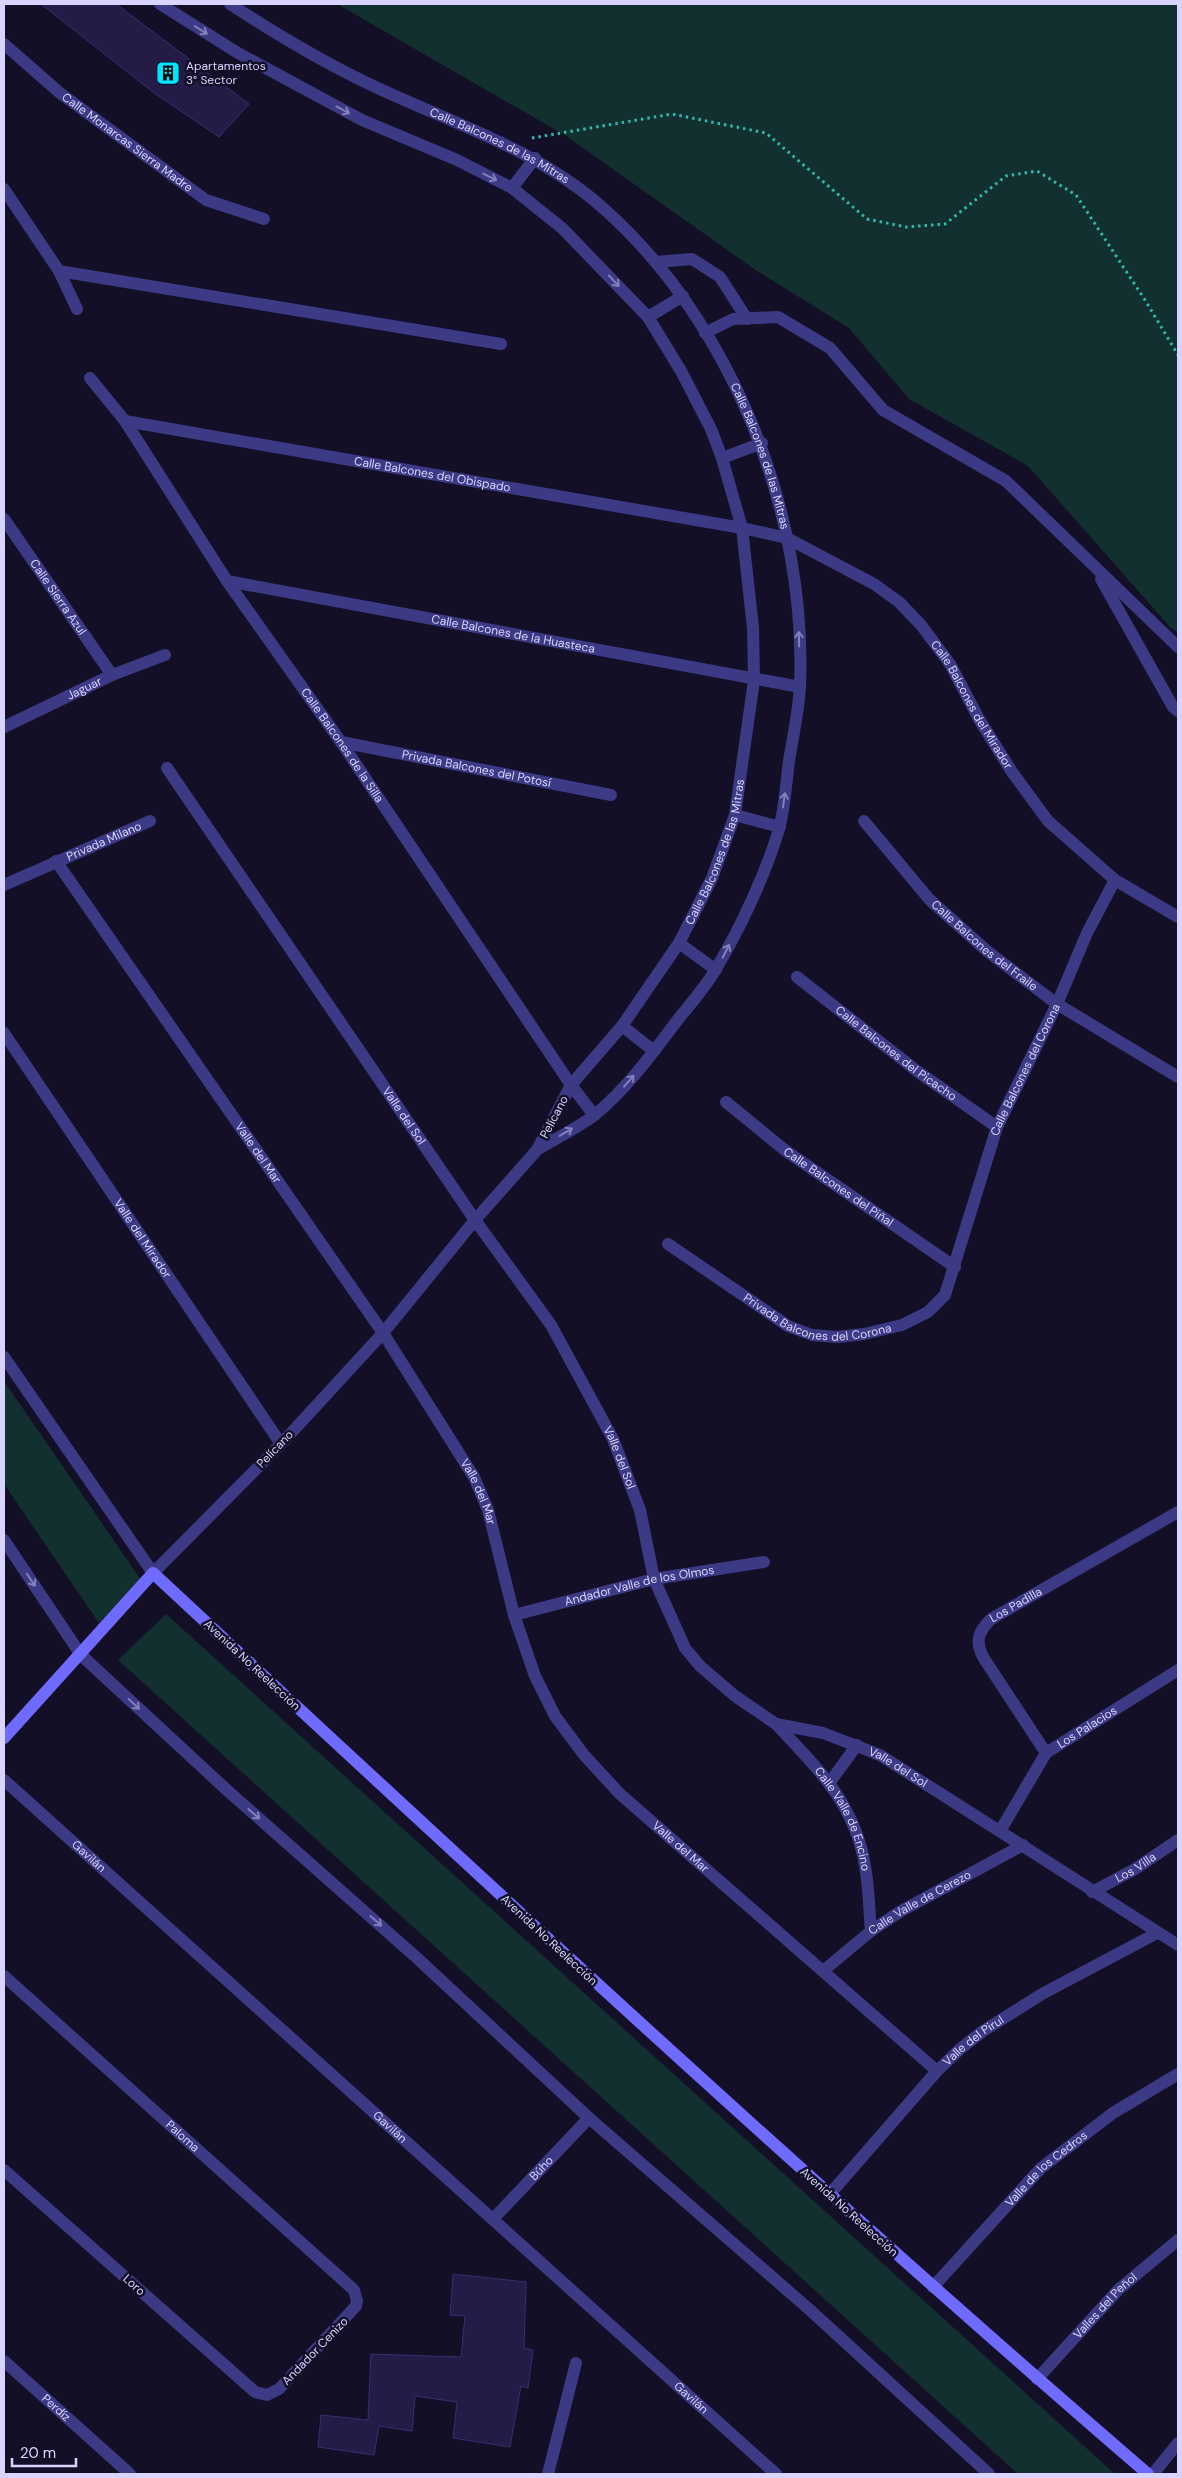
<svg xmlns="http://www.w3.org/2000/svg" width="1182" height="2478" font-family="'DM Sans',sans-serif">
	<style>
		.green { fill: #12302f }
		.building { fill: #241b47; stroke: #3b2d73 }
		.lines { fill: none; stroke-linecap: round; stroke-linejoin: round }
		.path { stroke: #2fb8b0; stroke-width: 3; stroke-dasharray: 2.5 4; stroke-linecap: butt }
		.lane { stroke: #3d3a85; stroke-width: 12 }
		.street { stroke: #3d3a85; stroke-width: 12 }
		.secondary { stroke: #6f6bff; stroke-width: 12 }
		.oneway { stroke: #837fbc }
		.labels { text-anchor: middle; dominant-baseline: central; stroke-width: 5; stroke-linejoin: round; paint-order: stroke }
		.poi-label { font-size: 12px; fill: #d9d4ff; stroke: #130f26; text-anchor: start }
		.street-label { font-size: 12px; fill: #d9d4ff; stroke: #130f26 }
	</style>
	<rect width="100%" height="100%" fill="#130f26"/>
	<g class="green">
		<polygon points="337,4 1178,4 1178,633 1170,627 1028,466 909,399 849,328 757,271 566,136"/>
		<polygon points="4,1381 141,1580 99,1623 4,1484"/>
		<polygon points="166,1614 1115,2474 1018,2474 118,1660"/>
	</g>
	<g class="building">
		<polygon points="41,4 116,4 249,104 219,137 153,92"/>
		<polygon points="453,2274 526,2282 524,2348 533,2350 528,2388 521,2386 510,2447 453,2438 457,2402 415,2396 412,2431 379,2426 374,2455 318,2447 321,2415 368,2420 371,2354 461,2357 465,2316 450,2315"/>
	</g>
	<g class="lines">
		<polyline class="path" points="532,138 672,114 766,133 867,219 906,227 945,224 1006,176 1037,171 1076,195 1145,300 1178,355"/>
		<g class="lane">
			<polyline points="656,262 692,259 720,277 747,319"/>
			<polyline points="705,333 733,319 778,317 830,348 883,410 1006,481 1178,647"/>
			<polyline points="1101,579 1173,707 1178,711"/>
			<polyline points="548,2474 576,2363"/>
		</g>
		<g class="street">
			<path id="s1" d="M 230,4 C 279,36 329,66 382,90 C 458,125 539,151 603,208 C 732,322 807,514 800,685 C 799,710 793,736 789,761 C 786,783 785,807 779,829 C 766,873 741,927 717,967 C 706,987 690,1004 676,1022 C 652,1054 627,1088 596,1114 C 579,1127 557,1138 538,1149"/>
			<path id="s2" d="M 4,44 L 60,93 L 206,200 L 264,219"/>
			<polyline points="512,188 535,158"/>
			<polyline points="4,189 59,271 77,309"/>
			<polyline points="59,271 501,344"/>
			<polyline points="648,317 683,296"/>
			<path id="s3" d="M 90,378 L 125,421 L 227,581 L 341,742 L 571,1085 L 594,1115"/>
			<path id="s4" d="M 125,421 L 742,528 L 787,538 L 874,584 L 899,602 L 921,625 L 950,664 L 979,719 L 1012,772 L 1048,821 L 1115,880 L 1178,917"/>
			<polyline points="722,458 762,443"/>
			<path id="s5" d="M 4,519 L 112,675"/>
			<path id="s6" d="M 227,581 L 800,687"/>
			<path id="s7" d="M 4,727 L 112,675 L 165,655"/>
			<path id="s8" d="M 341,742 L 611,795"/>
			<path id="s9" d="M 167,768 L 475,1220 L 551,1325 L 613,1439 L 640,1510 L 654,1579 L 685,1648 L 700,1666 L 735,1696 L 776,1724 L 823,1733 L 880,1755 L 1178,1945"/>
			<polyline points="735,815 780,827"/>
			<path id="s10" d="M 864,821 L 929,899 L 987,951 L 1057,1004 L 1178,1077"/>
			<path id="s11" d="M 56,861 L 383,1333 L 474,1477 L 488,1510 L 514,1615 L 535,1676 L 555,1716 L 584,1755 L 620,1794 L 937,2071"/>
			<path id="s12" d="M 4,885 L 150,821"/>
			<polyline points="679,943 716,970"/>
			<path id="s13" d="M 797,977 L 917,1071 L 997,1127"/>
			<polyline points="622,1026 654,1051"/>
			<path id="s14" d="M 4,1033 L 281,1444"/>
			<path id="s15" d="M 726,1102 L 786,1151 L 955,1267"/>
			<path id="s16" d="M 668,1244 L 788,1326 L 812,1335 L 837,1337 L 864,1334 L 902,1325 L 928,1312 L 945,1295 L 997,1127 L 1057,1004 L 1087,933 L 1115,880"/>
			<path id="s17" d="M 4,1357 L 153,1573 L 281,1444 L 383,1333 L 475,1220 L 537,1150 L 571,1085 L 622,1026 L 679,943 L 712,878 L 735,815 L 754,680 L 753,628 L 742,528 L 722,458 L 711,429 L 681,371 L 648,317 L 562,228 L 512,188 L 457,160 L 362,120 L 238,53 L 160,4"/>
			<polyline points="4,1540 81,1655 229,1792 417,1958 589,2118 810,2310 989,2474"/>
			<path id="s18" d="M 514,1615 L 654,1579 L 764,1562"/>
			<path id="s19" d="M 776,1724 C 817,1768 855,1803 865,1866 C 869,1887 869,1910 871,1931"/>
			<path id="s20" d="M 1046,1753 L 983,1657 C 975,1641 978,1632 991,1619 L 1178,1512"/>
			<path id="s21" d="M 4,1780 L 776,2474"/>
			<polyline points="830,1782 857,1745"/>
			<path id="s22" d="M 1000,1831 L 1046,1753 L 1178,1670"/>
			<path id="s23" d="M 1092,1892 L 1135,1869 L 1178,1840"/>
			<path id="s24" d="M 823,1971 L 871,1931 L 901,1911 L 1023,1845"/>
			<path id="s25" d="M 4,1976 L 354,2290 L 357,2301 L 356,2306 L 279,2389 L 267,2395 L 255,2392 L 4,2170"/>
			<path id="s26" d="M 829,2195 L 937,2071 L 960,2049 L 983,2031 L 1042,1994 L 1157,1933"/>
			<path id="s27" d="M 493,2219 L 589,2118"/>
			<path id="s28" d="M 933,2287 L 1041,2168 L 1113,2113 L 1178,2074"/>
			<path id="s29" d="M 4,2361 L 130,2474"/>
			<path id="s30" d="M 1037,2379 L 1119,2289 L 1178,2240"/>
			<polyline points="1153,2474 1178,2443"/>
		</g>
		<path class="secondary" d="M 4,1738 L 153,1573 C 481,1878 809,2182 1148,2474"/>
	</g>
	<defs><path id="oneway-shaft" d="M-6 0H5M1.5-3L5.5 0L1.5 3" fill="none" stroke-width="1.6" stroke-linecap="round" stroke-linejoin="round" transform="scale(1.25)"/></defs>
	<g class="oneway">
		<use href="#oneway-shaft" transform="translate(201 30) rotate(32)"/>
		<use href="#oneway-shaft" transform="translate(343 110) rotate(28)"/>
		<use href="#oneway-shaft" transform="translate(490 177) rotate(27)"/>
		<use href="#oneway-shaft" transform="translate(614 281) rotate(47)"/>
		<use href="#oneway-shaft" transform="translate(799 639) rotate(-91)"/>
		<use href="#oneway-shaft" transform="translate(784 800) rotate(-82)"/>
		<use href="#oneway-shaft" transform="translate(726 951) rotate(-63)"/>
		<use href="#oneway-shaft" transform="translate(629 1081) rotate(-49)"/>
		<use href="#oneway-shaft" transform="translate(566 1132) rotate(-31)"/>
		<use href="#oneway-shaft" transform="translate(31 1580) rotate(56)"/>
		<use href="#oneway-shaft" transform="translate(134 1704) rotate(43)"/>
		<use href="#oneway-shaft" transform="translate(254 1814) rotate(41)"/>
		<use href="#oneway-shaft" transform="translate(376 1921) rotate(41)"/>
	</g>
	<defs>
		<g id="building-square" transform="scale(1.25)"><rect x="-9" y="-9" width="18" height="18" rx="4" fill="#00e5ff" stroke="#130f26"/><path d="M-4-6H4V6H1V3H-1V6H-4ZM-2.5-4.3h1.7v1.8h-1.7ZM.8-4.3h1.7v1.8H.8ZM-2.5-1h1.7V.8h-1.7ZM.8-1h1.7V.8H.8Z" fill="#111"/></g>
	</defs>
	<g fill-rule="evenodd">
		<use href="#building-square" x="168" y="73"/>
	</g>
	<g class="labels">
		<g class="poi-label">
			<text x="186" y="66">Apartamentos<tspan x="186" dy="14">3° Sector</tspan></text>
		</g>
		<g class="street-label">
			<text stroke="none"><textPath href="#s2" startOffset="158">Calle Monarcas Sierra Madre</textPath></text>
			<text stroke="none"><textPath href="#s1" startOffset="305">Calle Balcones de las Mitras</textPath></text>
			<text stroke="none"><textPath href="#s1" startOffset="724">Calle Balcones de las Mitras</textPath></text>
			<text stroke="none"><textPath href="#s4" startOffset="312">Calle Balcones del Obispado</textPath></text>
			<text stroke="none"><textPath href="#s5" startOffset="95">Calle Sierra Azul</textPath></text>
			<text stroke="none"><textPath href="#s6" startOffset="291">Calle Balcones de la Huasteca</textPath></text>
			<text stroke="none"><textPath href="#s7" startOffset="89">Jaguar</textPath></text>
			<text stroke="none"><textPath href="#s4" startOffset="928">Calle Balcones del Mirador</textPath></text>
			<text stroke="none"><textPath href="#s3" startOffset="446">Calle Balcones de la Silla</textPath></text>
			<text stroke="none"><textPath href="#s8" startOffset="138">Privada Balcones del Potosí</textPath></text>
			<text stroke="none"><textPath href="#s12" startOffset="109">Privada Milano</textPath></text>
			<text stroke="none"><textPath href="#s17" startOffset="1185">Calle Balcones de las Mitras</textPath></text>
			<text stroke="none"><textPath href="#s10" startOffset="174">Calle Balcones del Fraile</textPath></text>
			<text stroke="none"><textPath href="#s13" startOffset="125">Calle Balcones del Picacho</textPath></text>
			<text stroke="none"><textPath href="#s16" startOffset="555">Calle Balcones del Corona</textPath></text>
			<text stroke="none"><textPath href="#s9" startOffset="421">Valle del Sol</textPath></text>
			<text transform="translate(554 1117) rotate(-62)">Pelícano</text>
			<text stroke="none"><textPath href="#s11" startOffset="355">Valle del Mar</textPath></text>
			<text stroke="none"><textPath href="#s15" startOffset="141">Calle Balcones del Piñal</textPath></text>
			<text stroke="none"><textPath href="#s14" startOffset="248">Valle del Mirador</textPath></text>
			<text stroke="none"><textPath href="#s16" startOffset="172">Privada Balcones del Corona</textPath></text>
			<text transform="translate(275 1449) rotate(-46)">Pelícano</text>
			<text stroke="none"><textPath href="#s9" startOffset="826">Valle del Sol</textPath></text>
			<text stroke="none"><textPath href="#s11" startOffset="760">Valle del Mar</textPath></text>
			<text stroke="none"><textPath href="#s18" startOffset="129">Andador Valle de los Olmos</textPath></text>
			<text stroke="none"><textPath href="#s20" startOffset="186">Los Padilla</textPath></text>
			<text transform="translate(252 1665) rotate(43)">Avenida No Reelección</text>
			<text stroke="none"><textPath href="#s22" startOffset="139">Los Palacios</textPath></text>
			<text stroke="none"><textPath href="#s9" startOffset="1278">Valle del Sol</textPath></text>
			<text stroke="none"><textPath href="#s19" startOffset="118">Calle Valle de Encino</textPath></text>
			<text stroke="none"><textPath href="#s11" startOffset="1180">Valle del Mar</textPath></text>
			<text stroke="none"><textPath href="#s21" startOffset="114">Gavilán</textPath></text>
			<text stroke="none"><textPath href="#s23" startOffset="50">Los Villa</textPath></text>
			<text stroke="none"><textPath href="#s24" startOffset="119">Calle Valle de Cerezo</textPath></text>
			<text transform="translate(549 1940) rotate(43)">Avenida No Reelección</text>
			<text stroke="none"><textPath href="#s26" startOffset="212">Valle del Pirul</textPath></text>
			<text stroke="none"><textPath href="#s21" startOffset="519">Gavilán</textPath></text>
			<text stroke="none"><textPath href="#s25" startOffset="240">Paloma</textPath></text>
			<text stroke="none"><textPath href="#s27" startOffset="70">Búho</textPath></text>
			<text stroke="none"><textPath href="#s28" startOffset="164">Valle de los Cedros</textPath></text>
			<text transform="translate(849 2212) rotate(42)">Avenida No Reelección</text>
			<text transform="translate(134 2285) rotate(42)">Loro</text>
			<text stroke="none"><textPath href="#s30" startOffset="100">Valles del Peñol</textPath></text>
			<text transform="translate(315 2351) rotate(-46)">Andador Cenizo</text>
			<text stroke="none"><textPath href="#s21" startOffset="924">Gavilán</textPath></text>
			<text stroke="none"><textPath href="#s29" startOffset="70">Perdíz</textPath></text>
		</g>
	</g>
	<rect width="1182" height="2478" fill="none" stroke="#d9d4ff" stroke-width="10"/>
	<path d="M12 2458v8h64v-8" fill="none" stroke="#d9d4ff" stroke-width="2.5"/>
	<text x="20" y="2458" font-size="15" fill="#d9d4ff" stroke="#130f26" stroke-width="4" paint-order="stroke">20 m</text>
</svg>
